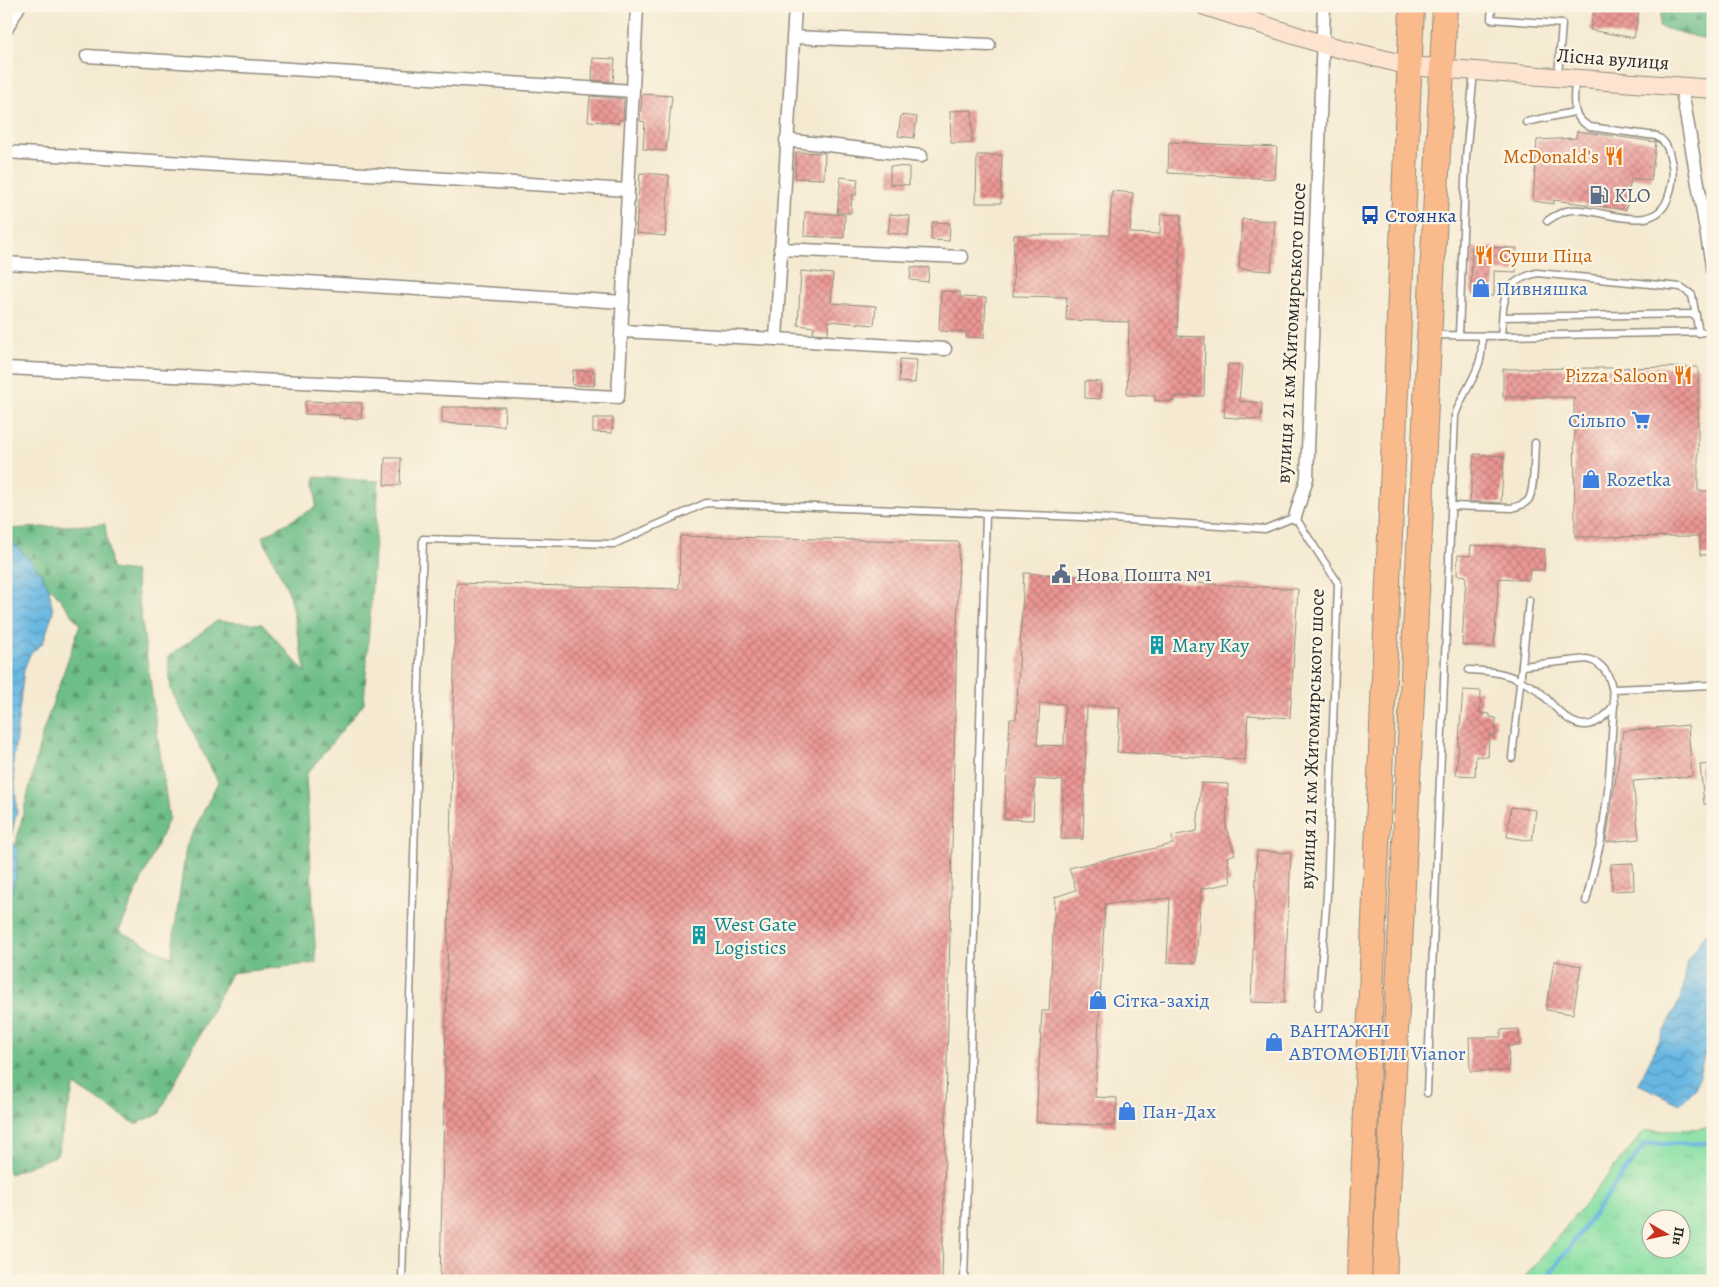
<svg xmlns="http://www.w3.org/2000/svg" width="1719" height="1287" font-family="Alegreya,serif">
	<style>
		.grass { fill: url(#grass-tufts); stroke: #5a8668; fill-rule: evenodd }
		.forest { fill: url(#forest-firs); stroke: #4c745a }
		.water { fill: url(#water-waves); stroke: #497186 }
		.lines { fill: none; stroke-linecap: round; stroke-linejoin: round }
		.stream { stroke: #67b7e2; stroke-width: 4.5 }
		.building { fill: url(#building-cross-hatch); fill-rule: evenodd }
		.lane-casing { stroke: #908a7e; stroke-width: 9 }
		.street-casing { stroke: #908a7e; stroke-width: 15 }
		.secondary-casing { stroke: #908a7e; stroke-width: 20 }
		.highway-casing { stroke: #908a7e; stroke-width: 26 }
		.lane { stroke: #fff; stroke-width: 6 }
		.street { stroke: #fff; stroke-width: 12 }
		.secondary { stroke: #fde4d1; stroke-width: 18 }
		.highway { stroke: #fabb8c; stroke-width: 24 }
		.labels { text-anchor: middle; dominant-baseline: central; stroke-width: 4.5; stroke-linejoin: round; paint-order: stroke }
		.street-label { font-size: 20px; fill: #2b2b2b; stroke: #fcf5e5 }
		.food-label { font-size: 20px; fill: #c56008; stroke: #fcf5e5; text-anchor: end }
		.service-label { font-size: 20px; fill: #4e5e75; stroke: #fcf5e5; text-anchor: start }
		.transit-label { font-size: 20px; fill: #164399; stroke: #fcf5e5; text-anchor: start }
		.shop-label { font-size: 20px; fill: #366cbe; stroke: #fcf5e5; text-anchor: start }
		.culture-label { font-size: 20px; fill: #0d838f; stroke: #fcf5e5; text-anchor: start }
	</style>
	<defs>
		<pattern id="grass-tufts" width="24" height="20" patternUnits="userSpaceOnUse" patternTransform="scale(1.25)"><rect width="24" height="20" fill="#88e0a4"/><path d="M3 7l-1-3M5 7V3M7 7l1-3M15 17l-1-3M17 17v-4M19 17l1-3" fill="none" stroke="#76c08d"/></pattern>
		<pattern id="forest-firs" width="22" height="20" patternUnits="userSpaceOnUse" patternTransform="scale(1.25)"><rect width="22" height="20" fill="#6ebe8a"/><path d="M5 1l3.5 6h-7zM16 11l3.5 6h-7z" fill="#5b9b71"/></pattern>
		<pattern id="water-waves" width="16" height="10" patternUnits="userSpaceOnUse" patternTransform="scale(1.25)"><rect width="16" height="10" fill="#67b7e2"/><path d="M0 5q4-4 8 0t8 0" fill="none" stroke="#5595b7"/></pattern>
		<pattern id="building-cross-hatch" width="8" height="8" patternUnits="userSpaceOnUse" patternTransform="scale(1.25)"><rect width="8" height="8" fill="#ec9694"/><path d="M0 0l8 8M0 8l8-8" fill="none" stroke="#bf7b79"/></pattern>
	</defs>
	<rect width="100%" height="100%" fill="#fcf5e5"/>
	<filter id="ink" filterUnits="userSpaceOnUse"><feTurbulence type="fractalNoise" baseFrequency=".02" numOctaves="2"/><feDisplacementMap in="SourceGraphic" scale="10" xChannelSelector="R" yChannelSelector="G"/><feConvolveMatrix kernelMatrix="1 2 1 2 8 2 1 2 1" color-interpolation-filters="sRGB"/></filter>
	<filter id="wash" filterUnits="userSpaceOnUse"><feTurbulence type="fractalNoise" baseFrequency=".0096" numOctaves="4" result="noise"/><feDisplacementMap in="SourceGraphic" scale="20" xChannelSelector="R" yChannelSelector="G"/><feGaussianBlur stdDeviation="1.12" result="paint"/><feColorMatrix in="noise" values="0 0 0 0 0 0 0 0 0 0 0 0 0 0 0 0 0 1.4 0 .05"/><feComposite in="paint" operator="in"/></filter>
	<g filter="url(#wash)">
		<rect width="100%" height="100%" fill="#f5ead1"/>
		<path class="grass" d="M 1713,1128 L 1713,1281 L 1522,1281 L 1644,1131 ZM 1652,1220 L 1682,1220 L 1682,1250 L 1652,1250 Z"/>
		<g class="forest">
			<polygon points="1662,6 1713,6 1713,41 1659,27"/>
			<polygon points="315,477 379,481 364,703 306,775 316,963 231,973 159,1114 135,1124 74,1085 57,1155 10,1174 6,1167 6,884 43,731 80,625 53,590 12,578 6,569 6,529 105,524 111,569 135,572 169,818 119,931 171,957 186,847 218,782 171,690 168,657 217,621 262,624 306,673 288,590 262,537 316,507"/>
		</g>
		<g class="water">
			<path d="M 6,535 L 41,573 L 49,589 L 53,612 L 43,643 L 30,654 L 24,669 L 13,763 L 17,811 L 10,840 L 18,850 L 16,877 L 6,908 L 6,629 C 9,598 6,567 6,535 Z"/>
			<polygon points="1713,931 1713,1026 1695,1089 1680,1104 1638,1084 1682,995 1688,960 1706,933"/>
		</g>
		<g class="lines">
			<polyline class="stream" points="1545,1281 1645,1144 1713,1143"/>
		</g>
		<g id="blocks">
			<g class="building">
				<polygon points="1595,6 1640,6 1634,38 1590,30"/>
				<polygon points="593,58 615,59 613,82 592,80"/>
				<polygon points="642,94 672,96 666,151 643,149 645,122 640,121"/>
				<polygon points="590,96 624,99 623,120 619,120 619,123 588,121"/>
				<polygon points="972,110 972,143 951,143 950,111"/>
				<polygon points="901,115 917,117 914,138 898,136"/>
				<polygon points="1577,131 1656,142 1651,181 1631,178 1626,210 1554,200 1554,204 1533,201 1537,140 1576,138"/>
				<polygon points="1169,142 1277,147 1275,179 1168,173"/>
				<polygon points="796,152 825,153 824,179 795,178"/>
				<polygon points="977,155 1002,155 1001,203 976,203"/>
				<polygon points="890,166 909,167 909,185 890,184"/>
				<polygon points="640,173 669,175 665,236 636,233"/>
				<polygon points="841,177 858,179 856,195 852,195 851,213 837,213"/>
				<polygon points="1112,191 1133,193 1130,233 1160,234 1161,214 1181,215 1177,336 1205,337 1204,396 1175,396 1175,401 1155,401 1155,396 1127,395 1129,322 1066,320 1067,297 1013,296 1014,235 1109,235"/>
				<polygon points="805,212 845,215 844,238 804,236"/>
				<polygon points="890,214 910,216 908,235 888,233"/>
				<polygon points="1242,219 1275,221 1271,271 1239,269"/>
				<polygon points="932,222 950,223 949,241 931,240"/>
				<polygon points="1472,247 1517,248 1516,272 1494,271 1494,296 1471,295"/>
				<polygon points="911,267 929,268 928,282 910,280"/>
				<polygon points="801,271 833,274 831,303 876,306 874,325 829,321 828,334 813,333 814,327 798,325"/>
				<polygon points="941,291 960,292 960,297 986,298 984,338 966,337 966,332 939,331"/>
				<polygon points="900,359 917,360 915,383 899,382"/>
				<polygon points="1228,364 1242,365 1239,401 1262,403 1261,420 1224,417"/>
				<polygon points="1698,367 1698,491 1713,491 1713,555 1700,555 1700,536 1575,537 1574,397 1503,397 1503,369"/>
				<polygon points="573,370 595,371 594,386 572,385"/>
				<polygon points="1085,381 1101,382 1100,399 1085,398"/>
				<polygon points="305,401 362,403 361,419 339,418 339,415 305,414"/>
				<polygon points="442,407 505,407 504,426 442,423"/>
				<polygon points="593,418 613,418 612,433 593,432"/>
				<polygon points="1474,454 1504,456 1501,503 1470,501"/>
				<polygon points="385,458 401,458 400,485 384,485"/>
				<polygon points="680,536 959,542 942,1281 440,1281 456,583 679,589"/>
				<polygon points="1471,545 1545,549 1544,570 1530,570 1529,580 1499,578 1494,647 1462,645 1466,576 1457,575 1458,555 1470,556"/>
				<path d="M 1024,573 L 1298,589 L 1290,718 L 1248,715 L 1245,760 L 1117,752 L 1120,707 L 1087,706 L 1083,839 L 1061,839 L 1063,781 L 1035,779 L 1033,820 L 1004,819 L 1010,719 L 1016,719 ZM 1040,703 L 1065,704 L 1064,746 L 1037,745 Z"/>
				<polygon points="1463,690 1481,691 1480,713 1490,714 1490,717 1496,718 1495,735 1489,735 1488,757 1476,756 1475,776 1456,775"/>
				<polygon points="1688,725 1692,776 1633,781 1639,839 1606,842 1623,731"/>
				<polygon points="1713,764 1713,804 1704,804 1700,765"/>
				<polygon points="1201,783 1228,784 1226,827 1235,854 1227,857 1231,883 1201,889 1196,963 1167,962 1170,898 1105,904 1095,1097 1117,1098 1115,1126 1036,1122 1042,1011 1049,1011 1055,897 1076,890 1069,868 1173,844 1172,836 1197,831"/>
				<polygon points="1511,807 1536,810 1532,841 1507,837"/>
				<polygon points="1257,851 1291,853 1284,1003 1251,1002"/>
				<polygon points="1633,863 1634,890 1612,891 1611,864"/>
				<polygon points="1554,961 1581,966 1573,1014 1546,1010"/>
				<polygon points="1519,1029 1520,1046 1508,1046 1509,1071 1470,1071 1469,1037 1501,1037 1501,1030"/>
			</g>
		</g>
	</g>
	<g filter="url(#ink)">
		<use href="#blocks" fill-opacity="0" stroke="#908a7e" stroke-width="1"/>
		<g class="lines">
			<g class="lane-casing">
				<g id="lane">
					<polyline points="1492,6 1491,19 1562,24 1558,76"/>
					<polyline points="1526,122 1574,112"/>
					<path d="M 1547,221 C 1554,216 1562,211 1571,210 C 1600,207 1654,238 1668,198 C 1672,187 1674,176 1672,165 C 1669,152 1668,142 1656,136 L 1590,127 C 1570,117 1574,101 1575,81"/>
					<polyline points="1503,317 1696,314"/>
					<polyline points="1433,335 1501,336 1713,332"/>
					<polyline points="1459,335 1466,157 1474,72"/>
					<path d="M 1501,336 C 1504,304 1499,282 1537,273 L 1681,287 L 1692,295 L 1699,333"/>
					<path d="M 1451,506 L 1512,508 C 1518,506 1525,505 1529,499 C 1535,487 1534,457 1535,443"/>
					<path d="M 1469,670 C 1487,671 1504,672 1521,681 C 1527,684 1536,688 1541,693 C 1556,707 1576,738 1601,719 C 1605,716 1610,710 1614,705 C 1613,685 1609,664 1587,659 L 1522,666"/>
					<polyline points="1613,689 1713,685"/>
					<polyline points="1512,758 1529,600"/>
					<polyline points="1586,901 1601,840 1608,791 1614,705"/>
					<path d="M 1427,1093 L 1455,416 C 1461,395 1475,380 1480,360 C 1482,353 1482,344 1482,336"/>
					<polyline points="402,1281 423,539 614,544 706,503 1081,517 1265,529 1295,517 1338,583 1327,894 1318,1008"/>
					<polyline points="964,1281 986,514"/>
				</g>
			</g>
			<g class="street-casing">
				<g id="street">
					<polyline points="6,30 19,6"/>
					<polyline points="793,37 989,45"/>
					<polyline points="87,56 633,91"/>
					<polyline points="1681,85 1713,271"/>
					<polyline points="786,140 921,156"/>
					<polyline points="6,152 628,190"/>
					<polyline points="780,249 962,257"/>
					<polyline points="6,263 623,302"/>
					<polyline points="622,331 776,339 795,6"/>
					<polyline points="776,339 945,349"/>
					<polyline points="6,368 618,397 637,6"/>
					<polyline points="1295,517 1307,478 1324,6"/>
				</g>
			</g>
			<g class="secondary-casing">
				<polyline id="secondary" points="1205,6 1322,44 1410,66 1713,89"/>
			</g>
			<g class="highway-casing">
				<g id="highway">
					<polyline points="1359,1281 1412,6"/>
					<polyline points="1384,1281 1445,6"/>
				</g>
			</g>
			<use href="#lane" class="lane"/>
			<use href="#street" class="street"/>
			<use href="#secondary" class="secondary"/>
			<use href="#highway" class="highway"/>
		</g>
	</g>
	<defs>
		<g id="restaurant-bare" transform="scale(1.5)"><path d="M-5-6h1v4h1v-4h1v4h1v-4h1v5L-1.5 .5V6h-2V.5L-5-1ZM5-6V6H3V1.5H1.5Q1.5-4 5-6Z" fill="#e8710a" stroke="#fcf5e5" stroke-width="2.5" paint-order="stroke"/></g>
		<g id="fuel-bare" transform="scale(1.5)"><path d="M-5.5-6h7V0h2V4h1.3V-2.5L3-4.5l.8-.8L6-3V5H2.5V1h-1V6h-7ZM-4.2-4.7v3.2H.2V-4.7Z" fill="#5c6f8a" stroke="#fcf5e5" stroke-width="2.5" paint-order="stroke"/></g>
		<g id="bus-bare" transform="scale(1.5)"><path d="M-5-6H5V4H4V6H2V4H-2V6H-4V4H-5ZM-3.5-4V0h7V-4ZM-3.5 1.2v1.5H-2V1.2ZM2 1.2v1.5H3.5V1.2Z" fill="#1a4fb4" stroke="#fcf5e5" stroke-width="2.5" paint-order="stroke"/></g>
		<g id="shop-bare" transform="scale(1.5)"><path d="M-5-2.5h2.3a2.7 3.5 0 0 1 5.4 0H5L5.5 6h-11ZM-1.5-2.5h3a1.5 2.3 0 0 0-3 0Z" fill="#3f7fe0" stroke="#fcf5e5" stroke-width="2.5" paint-order="stroke"/></g>
		<g id="supermarket-bare" transform="scale(1.5)"><path d="M-6-5.5h2.5l.6 2H6L4.5 2H-2.5L-4.4-4H-6ZM-1.5 3.2a1.3 1.3 0 1 0 .1 0ZM3 3.2a1.3 1.3 0 1 0 .1 0Z" fill="#3f7fe0" stroke="#fcf5e5" stroke-width="2.5" paint-order="stroke"/></g>
		<g id="civic-bare" transform="scale(1.5)"><path d="M-.6-6.5H3V-4.5H.6V-3L4-1V1h2V6H-6V1h2V-1L-.6-3ZM-1.2 2.5V6h2.4V2.5Z" fill="#5c6f8a" stroke="#fcf5e5" stroke-width="2.5" paint-order="stroke"/></g>
		<g id="building-bare" transform="scale(1.5)"><path d="M-4-6H4V6H1V3H-1V6H-4ZM-2.5-4.3h1.7v1.8h-1.7ZM.8-4.3h1.7v1.8H.8ZM-2.5-1h1.7V.8h-1.7ZM.8-1h1.7V.8H.8Z" fill="#0f9aa8" stroke="#fcf5e5" stroke-width="2.5" paint-order="stroke"/></g>
	</defs>
	<g fill-rule="evenodd">
		<use href="#restaurant-bare" x="1614" y="156"/>
		<use href="#fuel-bare" x="1599" y="195"/>
		<use href="#bus-bare" x="1370" y="215"/>
		<use href="#restaurant-bare" x="1484" y="255"/>
		<use href="#shop-bare" x="1481" y="288"/>
		<use href="#restaurant-bare" x="1683" y="375"/>
		<use href="#supermarket-bare" x="1641" y="420"/>
		<use href="#shop-bare" x="1591" y="479"/>
		<use href="#civic-bare" x="1061" y="574"/>
		<use href="#building-bare" x="1157" y="645"/>
		<use href="#building-bare" x="699" y="935"/>
		<use href="#shop-bare" x="1098" y="1000"/>
		<use href="#shop-bare" x="1274" y="1042"/>
		<use href="#shop-bare" x="1127" y="1111"/>
	</g>
	<g class="labels">
		<g class="street-label">
			<text transform="translate(1613 59) rotate(4)">Лісна вулиця</text>
			<text transform="translate(1291 333) rotate(-87)">вулиця 21 км Житомирського шосе</text>
			<text transform="translate(1312 739) rotate(-88)">вулиця 21 км Житомирського шосе</text>
		</g>
		<g class="food-label">
			<text x="1599" y="156">McDonald's</text>
			<text x="1499" y="255" text-anchor="start">Суши Піца</text>
			<text x="1668" y="375">Pizza Saloon</text>
		</g>
		<g class="service-label">
			<text x="1614" y="195">KLO</text>
			<text x="1076" y="574">Нова Пошта №1</text>
		</g>
		<g class="transit-label">
			<text x="1385" y="215">Стоянка</text>
		</g>
		<g class="shop-label">
			<text x="1496" y="288">Пивняшка</text>
			<text x="1626" y="420" text-anchor="end">Сільпо</text>
			<text x="1606" y="479">Rozetka</text>
			<text x="1113" y="1000">Сітка-захід</text>
			<text x="1289" y="1030">ВАНТАЖНІ<tspan x="1289" dy="23">АВТОМОБІЛІ Vianor</tspan></text>
			<text x="1142" y="1111">Пан-Дах</text>
		</g>
		<g class="culture-label">
			<text x="1172" y="645">Mary Kay</text>
			<text x="714" y="924">West Gate<tspan x="714" dy="23">Logistics</tspan></text>
		</g>
	</g>
	<rect width="1719" height="1287" fill="none" stroke="#fcf5e5" stroke-width="25"/>
	<g transform="translate(1666 1234) rotate(99)"><circle r="24" fill="#fcf5e5" stroke="#a8a49b"/>
	<path d="M0-4L9 19L0 12L-9 19Z" fill="#c8321e"/>
	<text y="-8" font-size="14" font-weight="bold" text-anchor="middle" fill="#2b2b2b">Пн</text>
	</g>
</svg>
